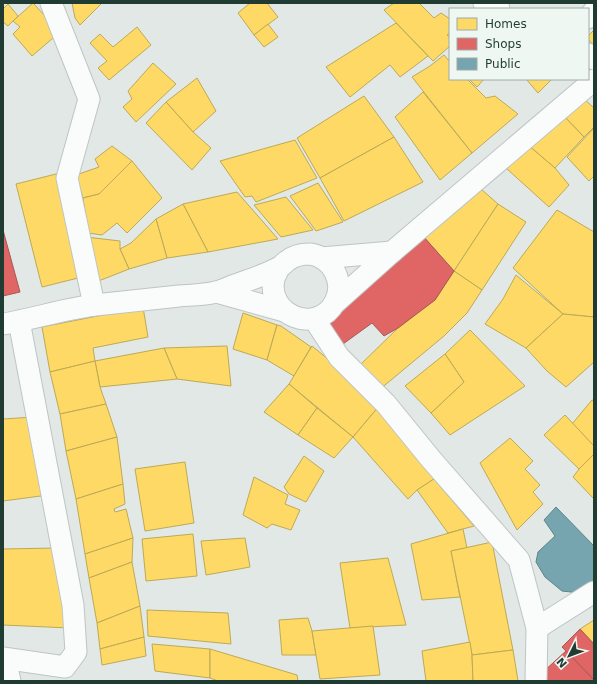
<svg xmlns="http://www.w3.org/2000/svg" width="597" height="684" font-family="'DejaVu Sans',sans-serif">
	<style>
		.homes { fill: #ffd966; stroke: #bcaa56 }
		.shops { fill: #e06666; stroke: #a65956 }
		.public { fill: #76a5af; stroke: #5c858a }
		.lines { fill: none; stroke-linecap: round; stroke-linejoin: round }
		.street-casing { stroke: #bec5c2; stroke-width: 23 }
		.street { stroke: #fafcfb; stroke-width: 21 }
	</style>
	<rect width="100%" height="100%" fill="#e1e8e5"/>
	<g class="homes">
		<polygon points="33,3 60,32 32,56 13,34 20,27 13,21"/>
		<polygon points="72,3 102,3 80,25 75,18"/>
		<polygon points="250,3 267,3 278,17 254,35 238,13"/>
		<polygon points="394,3 419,3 434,18 441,13 450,19 450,33 447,35 450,37 450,46 433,61 384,10"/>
		<polygon points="8,4 18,16 8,26 3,22 3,9"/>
		<polygon points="396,23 428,56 400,77 390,65 350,97 326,67"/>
		<polygon points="268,24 278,37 264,47 254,35"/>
		<polygon points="137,27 151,45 109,80 98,68 107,61 90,43 100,34 113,47"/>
		<polygon points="594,30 594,46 588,39 588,36"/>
		<polygon points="444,55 450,62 450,79 467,79 486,98 495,96 518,114 472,153 412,77 430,66"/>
		<polygon points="153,63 176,84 136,122 123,107 132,99 128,91"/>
		<polygon points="197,78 216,111 193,132 166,102"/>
		<polygon points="469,79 484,79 477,87"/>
		<polygon points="526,79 552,79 538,93"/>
		<polygon points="423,92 472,153 440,180 395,117"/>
		<polygon points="364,96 394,137 320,178 297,138"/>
		<polygon points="581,96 594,108 594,127 584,137 561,113"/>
		<polygon points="166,102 193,132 211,148 192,170 146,123"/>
		<polygon points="561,113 584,137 555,168 528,145"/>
		<polygon points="594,128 594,176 589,181 567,157"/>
		<polygon points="394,137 423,182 344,221 320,178"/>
		<polygon points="295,140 317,178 256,202 252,196 245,197 220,161"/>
		<polygon points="528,145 555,168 569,185 549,207 506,168"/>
		<polygon points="112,146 132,161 99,194 83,198 76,175 99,167 95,159"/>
		<polygon points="132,161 162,198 127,233 117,223 102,235 88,233 83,198 99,194"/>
		<polygon points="60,173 82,277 42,287 16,184"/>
		<polygon points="318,183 343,222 316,231 290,196"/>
		<polygon points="481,189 498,204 454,271 423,236"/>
		<polygon points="237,192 278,239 208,252 183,204"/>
		<polygon points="286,197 313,230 281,237 254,205"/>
		<polygon points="183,204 208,252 167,258 156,219"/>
		<polygon points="498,204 526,222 482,290 454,271"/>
		<polygon points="557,210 594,232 594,317 563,314 513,268"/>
		<polygon points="156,219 167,258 129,269 120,249 131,243"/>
		<polygon points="86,237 120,241 120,249 129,269 96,282"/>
		<polygon points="454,271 482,290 467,313 444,336 379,390 359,366 398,328 435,300"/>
		<polygon points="516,275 563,314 526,348 485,324 503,299"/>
		<polygon points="143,307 148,337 93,348 95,361 50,372 42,327"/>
		<polygon points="243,313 277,325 267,360 233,349"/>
		<polygon points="563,314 594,317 594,362 566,387 547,371 526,348"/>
		<polygon points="277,325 281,326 311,347 294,376 267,360"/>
		<polygon points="470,330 525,386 450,435 431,413 464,382 445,354"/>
		<polygon points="227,346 231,386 177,379 164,348"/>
		<polygon points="312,346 344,372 380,405 353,437 289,384"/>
		<polygon points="164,348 177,379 100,387 95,361"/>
		<polygon points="445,354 464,382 431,413 405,386"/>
		<polygon points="95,361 100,387 106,404 60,414 50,372"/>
		<polygon points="289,384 317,408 298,435 264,412"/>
		<polygon points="592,400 594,401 594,446 572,424"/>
		<polygon points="106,404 117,437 66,451 60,414"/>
		<polygon points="380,405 434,479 417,490 408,499 353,437"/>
		<polygon points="317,408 353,437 334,458 298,435"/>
		<polygon points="565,415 594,446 594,454 579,469 544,435"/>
		<polygon points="34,417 48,495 3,501 3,419"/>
		<polygon points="117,437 123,484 76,499 66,451"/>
		<polygon points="510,438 533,461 525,469 540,485 533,492 543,504 517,530 480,463"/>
		<polygon points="594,454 594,499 573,477 579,469"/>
		<polygon points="304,456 324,471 306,502 289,494 284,487"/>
		<polygon points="185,462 194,523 145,531 135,469"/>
		<polygon points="254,477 288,495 285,504 300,510 291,530 272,524 267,528 243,515"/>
		<polygon points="434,479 474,526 448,533 417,490"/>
		<polygon points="123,484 125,504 114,509 115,512 126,509 133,538 85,554 76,499"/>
		<polygon points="463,529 467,548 451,551 460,597 422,600 411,544"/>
		<polygon points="193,534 197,576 146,581 142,539"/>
		<polygon points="133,538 132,562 89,578 85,554"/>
		<polygon points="245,538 250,567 206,575 201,541"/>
		<polygon points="492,542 513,650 472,655 451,551"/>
		<polygon points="56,548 70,628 3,625 3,549"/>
		<polygon points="388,558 406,625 350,628 340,563"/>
		<polygon points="132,562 140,606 97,623 89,578"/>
		<polygon points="140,606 144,637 100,649 97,623"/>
		<polygon points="147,610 228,613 231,644 148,636"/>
		<polygon points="308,618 312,631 316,655 282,655 279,620"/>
		<polygon points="594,620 594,644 580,629"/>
		<polygon points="373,626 380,675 320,679 312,631"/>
		<polygon points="144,637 146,656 102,665 100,649"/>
		<polygon points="470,642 472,655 473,681 426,681 422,651"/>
		<polygon points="152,644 210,649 210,678 155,671"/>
		<polygon points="210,649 297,675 298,681 218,681 210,678"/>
		<polygon points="513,650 518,681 473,681 472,655"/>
	</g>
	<g class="shops">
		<polygon points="3,230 20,292 3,296"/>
		<polygon points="423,236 454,271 435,300 398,328 384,336 372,323 343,344 325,318"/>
		<polygon points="580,629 594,644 594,680 562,647"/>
		<polygon points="566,651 594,680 594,681 543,681 543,672"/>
	</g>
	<polygon class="public" points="556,507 594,546 594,583 580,593 562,591 545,577 536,562 538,552 555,536 544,520"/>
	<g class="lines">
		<g class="street-casing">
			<g id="street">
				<polyline points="51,3 89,99 67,178 94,305"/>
				<polyline points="484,3 499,9"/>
				<polyline points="588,18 594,11"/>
				<polyline points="588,54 594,59"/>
				<polyline points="321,258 392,252"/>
				<polyline points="216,292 284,311"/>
				<polyline points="335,303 392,252 594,80"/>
				<polyline points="314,319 339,357 386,404 430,458 519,560 537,628 536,681"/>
				<path d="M 3,324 C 34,319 64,309 95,305 C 123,302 151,299 179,296 C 191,295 204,295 216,292 C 222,291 229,287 235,285 C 249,280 265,275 278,268 C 281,267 284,263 287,261 C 293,256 302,254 310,254 C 333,257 345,283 335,302 C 317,336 266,315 274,279 C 275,275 278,271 279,268"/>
				<polyline points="537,628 594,592"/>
				<polyline points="3,658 65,667 76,652 73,605 19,321"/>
				<polyline points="5,659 10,681"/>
			</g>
		</g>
		<use href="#street" class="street"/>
	</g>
	<rect width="597" height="684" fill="none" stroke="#1f3b32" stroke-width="8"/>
	<rect x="449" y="8" width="140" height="72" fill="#eff7f3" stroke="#9caca6"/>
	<rect x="457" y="18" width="20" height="12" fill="#ffd966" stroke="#9caca6"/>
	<text x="485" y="28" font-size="12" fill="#1f3b32">Homes</text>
	<rect x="457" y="38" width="20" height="12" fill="#e06666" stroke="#9caca6"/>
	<text x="485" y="48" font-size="12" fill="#1f3b32">Shops</text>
	<rect x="457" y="58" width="20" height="12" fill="#76a5af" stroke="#9caca6"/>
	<text x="485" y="68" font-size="12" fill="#1f3b32">Public</text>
	<g transform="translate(569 656) rotate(228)" stroke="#eff7f3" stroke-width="3" paint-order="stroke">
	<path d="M0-3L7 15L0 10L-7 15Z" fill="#1f3b32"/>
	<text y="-6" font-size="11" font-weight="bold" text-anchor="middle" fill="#1f3b32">N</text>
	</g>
</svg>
